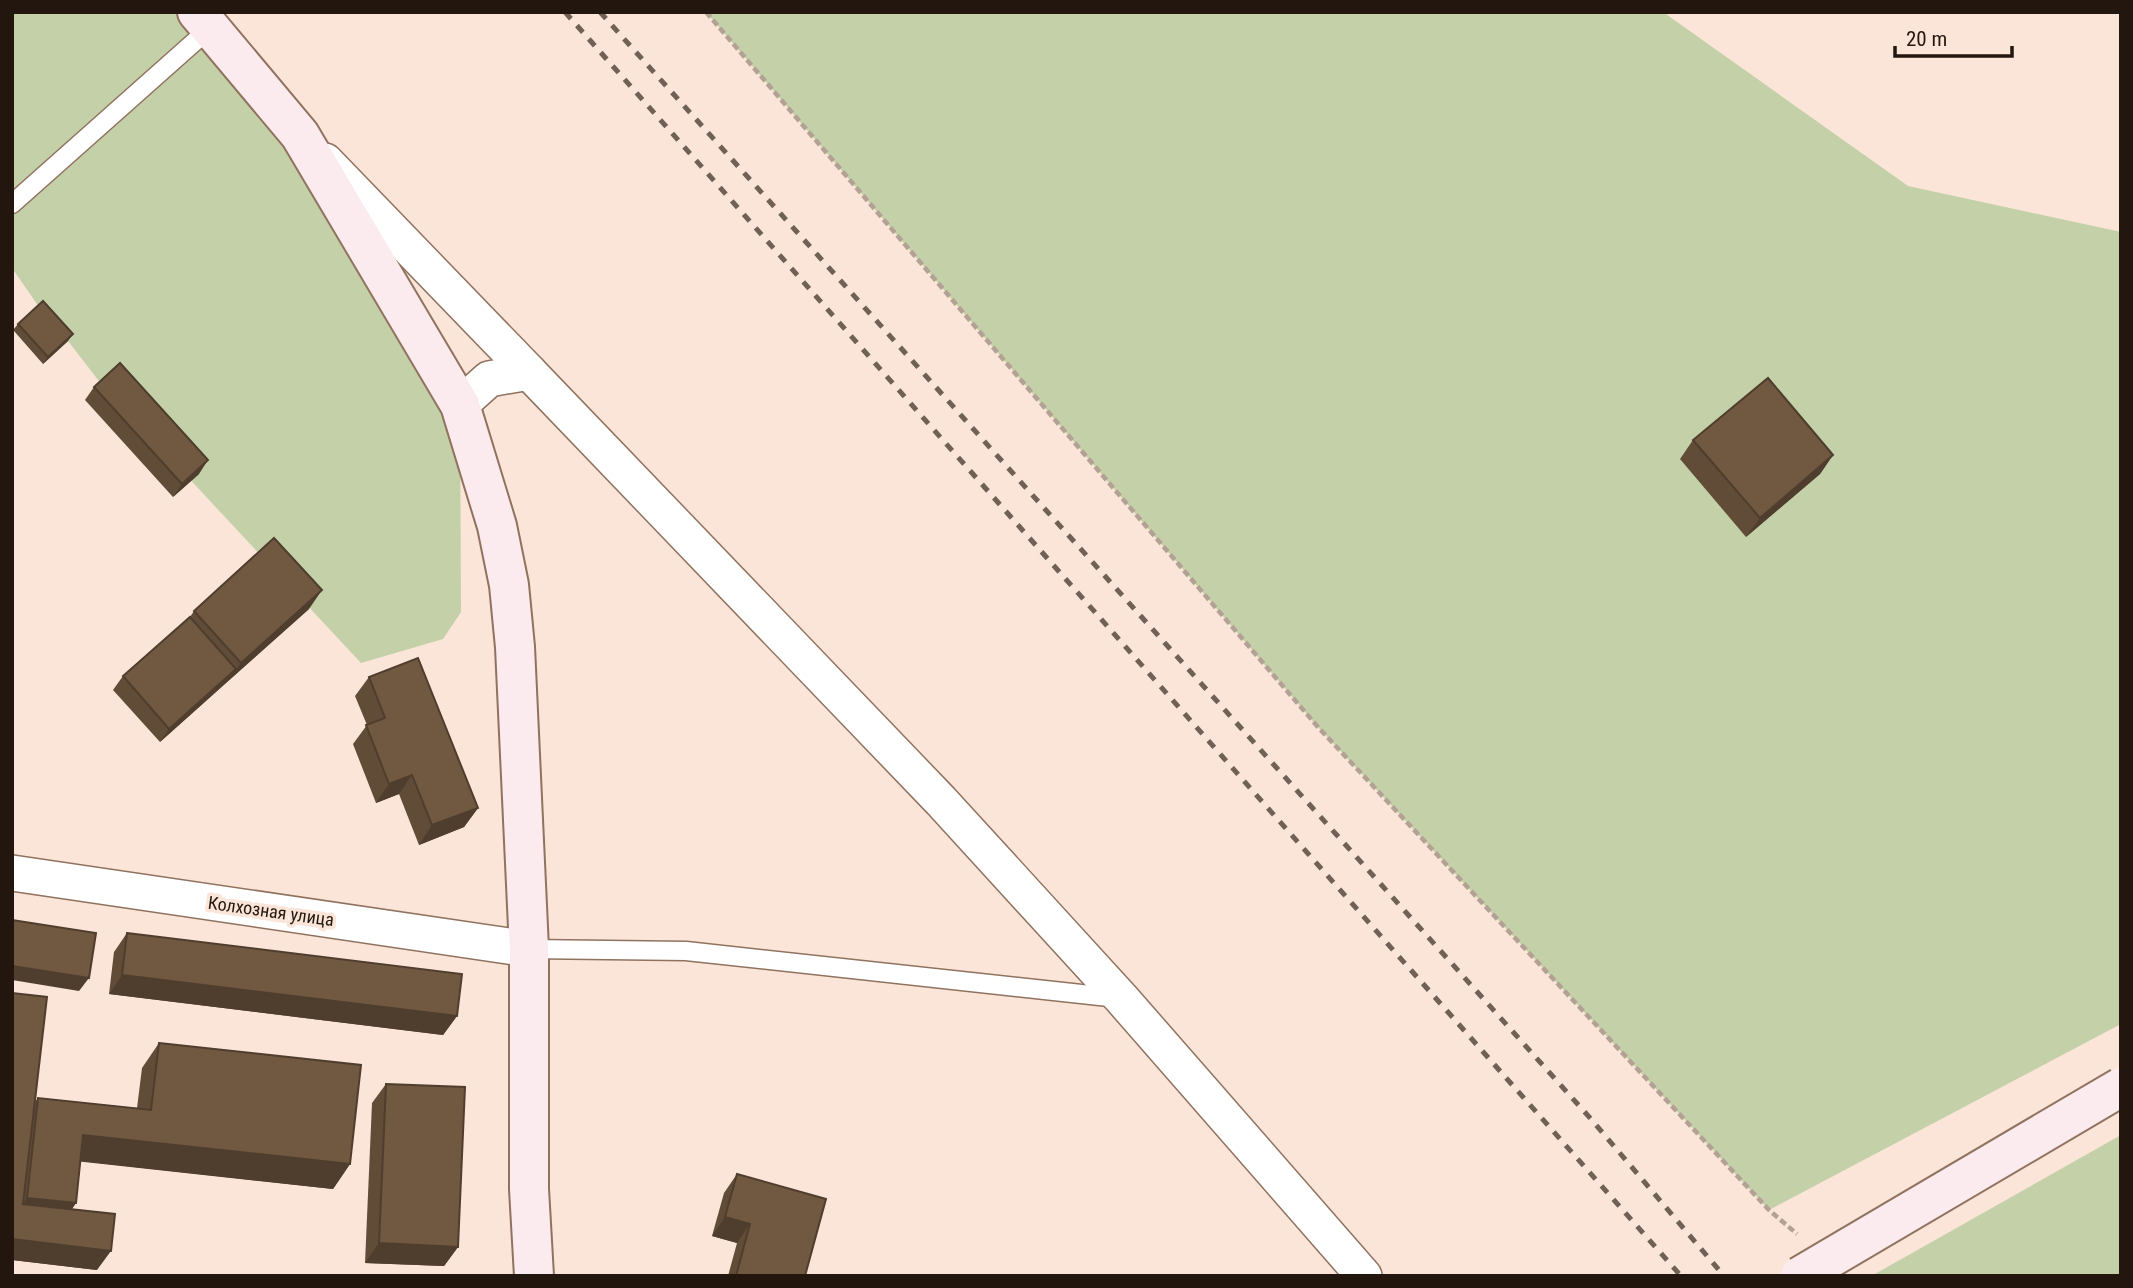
<svg xmlns="http://www.w3.org/2000/svg" width="2133" height="1288" font-family="'Roboto Condensed',sans-serif">
	<style>
		.green { fill: #c4d0a7 }
		.lines { fill: none; stroke-linecap: round; stroke-linejoin: round }
		.lane-casing { stroke: #90725f; stroke-width: 21 }
		.street-casing { stroke: #90725f; stroke-width: 38 }
		.secondary-casing { stroke: #90725f; stroke-width: 42 }
		.path { stroke: #b3a195; stroke-width: 4.5; stroke-dasharray: 7 3.5; stroke-linecap: butt }
		.lane { stroke: #fff; stroke-width: 18 }
		.street { stroke: #fff; stroke-width: 35 }
		.secondary { stroke: #fbebee; stroke-width: 38 }
		.rail { stroke: #706157; stroke-width: 5; stroke-dasharray: 9 9; stroke-linecap: butt }
		.secondary-bridge-casing { stroke: #90725f; stroke-width: 42; stroke-linecap: butt }
		.secondary-bridge { stroke: #fbebee; stroke-width: 38 }
		.wall { fill: #614c38 }
		.shaded-wall { fill: #4f3e2e }
		.building { fill: #715841; stroke: #4f3e2e; stroke-width: 2 }
		.labels { text-anchor: middle; dominant-baseline: central; stroke-width: 7; stroke-linejoin: round; paint-order: stroke }
		.street-label { font-size: 18px; fill: #22160e; stroke: #fae5d8 }
	</style>
	<rect width="100%" height="100%" fill="#fae5d8"/>
	<g class="green">
		<polygon points="12,12 197,12 460,405 461,612 443,639 361,663 102,385 68,341 39,307 12,268"/>
		<polygon points="706,12 1663,12 1908,186 2121,232 2121,1024 1769,1210 1317,726"/>
		<polygon points="2121,1135 2121,1276 1871,1276 1882,1270"/>
	</g>
	<g class="lines">
		<g class="lane-casing">
			<g id="lane">
				<polyline points="12,204 210,28"/>
				<polyline points="529,949 686,951 1118,998"/>
			</g>
		</g>
		<g class="street-casing">
			<g id="street">
				<polyline points="325,161 529,372"/>
				<polyline points="460,405 489,379 529,372 941,801 1122,999 1364,1276"/>
				<polyline points="12,873 529,949"/>
			</g>
		</g>
		<g class="secondary-casing">
			<polyline id="secondary" points="197,12 300,135 460,405 497,526 509,585 515,647 529,949 529,1189 534,1276"/>
		</g>
		<polyline class="path" points="706,12 1317,726 1769,1210 1797,1234"/>
		<use href="#lane" class="lane"/>
		<use href="#street" class="street"/>
		<use href="#secondary" class="secondary"/>
		<g class="rail">
			<polyline points="565,12 1681,1276"/>
			<polyline points="600,12 1591,1119 1724,1276"/>
		</g>
		<g class="secondary-bridge-casing">
			<polyline id="secondary-bridge" points="1800,1276 2121,1087"/>
		</g>
		<use href="#secondary-bridge" class="secondary-bridge"/>
	</g>
	<g class="wall">
		<polygon points="18,324 68,341 43,364 14,331 13,330"/>
		<polygon points="94,387 199,474 173,497 85,400"/>
		<polygon points="1693,440 1833,455 1820,474 1746,537 1680,459"/>
		<polygon points="309,609 160,742 113,690 123,676 190,617 194,611"/>
		<polygon points="369,677 478,808 464,827 419,845 399,794 376,803 353,744 367,725 355,696"/>
		<polygon points="127,933 457,1016 443,1035 109,994 114,952"/>
		<polygon points="159,1043 350,1164 333,1189 80,1161 76,1203 72,1209 97,1270 12,1260 35,1102 38,1098 137,1108 142,1068"/>
		<polygon points="386,1084 458,1247 444,1266 365,1263 372,1103"/>
		<polygon points="737,1174 805,1276 728,1276 737,1243 712,1236 724,1193"/>
	</g>
	<g class="shaded-wall">
		<polygon points="73,334 68,341 43,364 48,357"/>
		<polygon points="1833,455 1820,474 1746,537 1760,518"/>
		<polygon points="208,460 199,474 173,497 182,484"/>
		<polygon points="322,590 309,609 227,682 241,663"/>
		<polygon points="236,669 227,682 160,742 169,729"/>
		<polygon points="412,775 399,794 376,803 389,784"/>
		<polygon points="478,808 464,827 419,845 432,825"/>
		<polygon points="12,966 89,978 79,991 12,980"/>
		<polygon points="122,975 457,1016 443,1035 109,994"/>
		<polygon points="83,1135 350,1164 333,1189 66,1160"/>
		<polygon points="27,1198 76,1203 58,1228 12,1220"/>
		<polygon points="725,1217 750,1224 737,1243 712,1236"/>
		<polygon points="12,1239 111,1251 97,1270 12,1260"/>
		<polygon points="379,1243 458,1247 444,1266 365,1263"/>
	</g>
	<g class="building">
		<polygon points="43,301 73,334 48,357 18,324"/>
		<polygon points="120,363 208,460 182,484 94,387"/>
		<polygon points="1768,378 1833,455 1760,518 1693,440"/>
		<polygon points="274,538 322,590 241,663 194,611"/>
		<polygon points="190,617 236,669 169,729 123,676"/>
		<polygon points="418,658 478,808 432,825 412,775 389,784 366,725 385,718 369,677"/>
		<polygon points="12,920 96,933 89,978 12,966"/>
		<polygon points="127,933 462,974 457,1016 122,975"/>
		<polygon points="12,993 47,997 23,1204 115,1214 111,1251 12,1239"/>
		<polygon points="159,1043 361,1065 350,1164 83,1135 76,1203 27,1198 38,1098 151,1110"/>
		<polygon points="386,1084 465,1087 458,1247 379,1243"/>
		<polygon points="737,1174 826,1199 805,1276 736,1276 750,1224 725,1217"/>
	</g>
	<g class="labels">
		<g class="street-label">
			<text transform="translate(271 911) rotate(8)">Колхозная улица</text>
		</g>
	</g>
	<rect width="2133" height="1288" fill="none" stroke="#22160e" stroke-width="28"/>
	<path d="M1895 46v10h117v-10" fill="none" stroke="#22160e" stroke-width="3.5"/>
	<text x="1906" y="46" font-size="21" fill="#22160e" stroke="#fae5d8" stroke-width="5" paint-order="stroke">20 m</text>
</svg>
